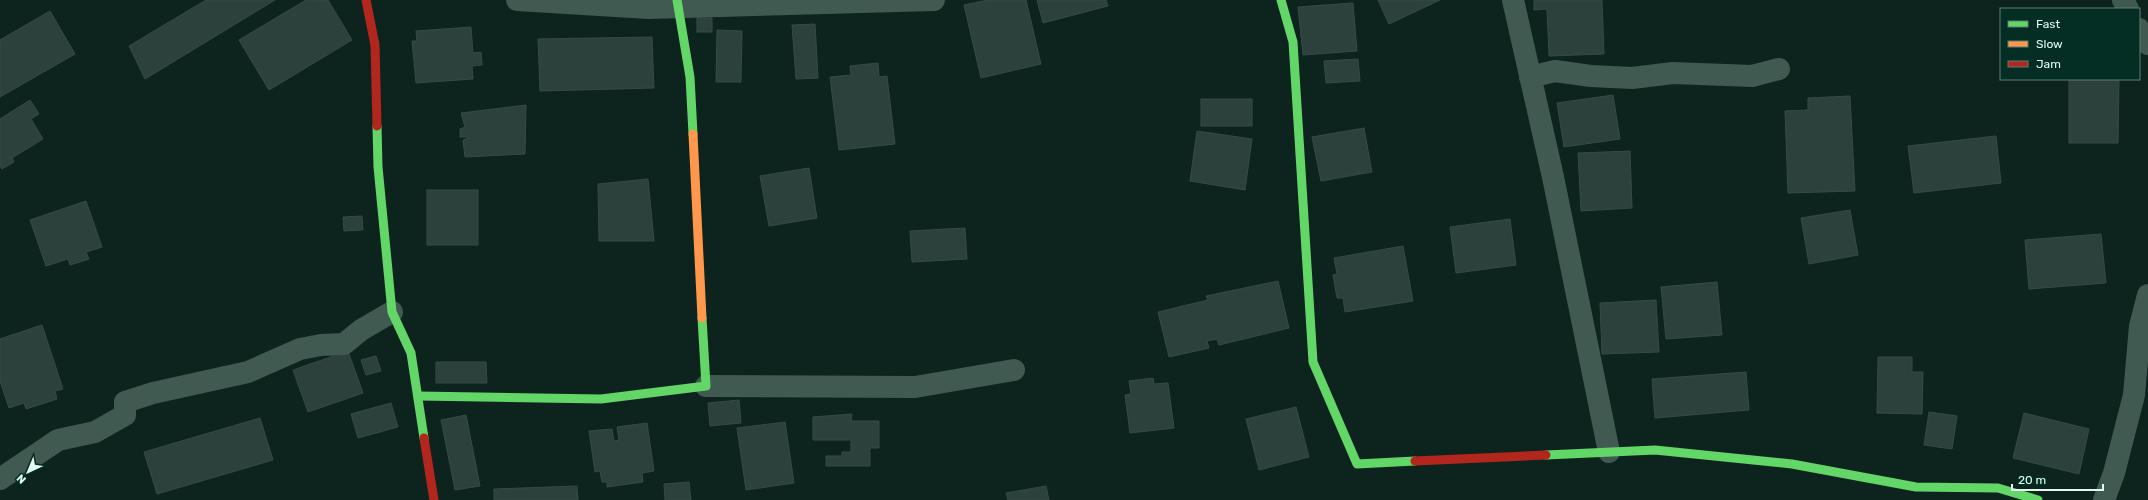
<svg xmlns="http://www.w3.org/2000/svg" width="2148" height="500" font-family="Rubik,sans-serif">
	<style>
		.building { fill: #2d413c; stroke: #354a47 }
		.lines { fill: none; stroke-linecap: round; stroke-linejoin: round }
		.street { stroke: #405951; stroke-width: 22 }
		.fast { stroke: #63d668; stroke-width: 9 }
		.slow { stroke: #ff974d; stroke-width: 9 }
		.jam { stroke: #b3261e; stroke-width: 9 }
	</style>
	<rect width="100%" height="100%" fill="#0d241e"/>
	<g class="building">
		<polygon points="206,0 275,0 145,79 129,46"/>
		<polygon points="306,0 328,0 352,40 269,90 239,40"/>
		<polygon points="988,0 1026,0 1041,64 981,78 964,5"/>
		<polygon points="1037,0 1106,0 1108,6 1043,23"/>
		<polygon points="1378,0 1440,0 1389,24"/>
		<polygon points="1534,0 1602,0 1604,54 1549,56 1547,9 1534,10"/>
		<polygon points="1353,3 1357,51 1303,55 1298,7"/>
		<polygon points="50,11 75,54 0,97 0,40"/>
		<rect x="697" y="18" width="15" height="14"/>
		<polygon points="815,24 818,78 796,79 792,25"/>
		<polygon points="471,27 473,53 481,52 482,65 472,66 473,79 416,83 412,41 417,41 416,31"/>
		<polygon points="717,30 742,31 741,82 716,82"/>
		<polygon points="652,37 654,88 540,91 538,39"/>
		<polygon points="1358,59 1360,81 1326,83 1324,61"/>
		<polygon points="878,63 879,77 887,76 895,144 839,150 830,77 851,75 850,66"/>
		<polygon points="2069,79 2119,79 2118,143 2069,143"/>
		<polygon points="1613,95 1620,139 1564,147 1557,103"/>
		<polygon points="1850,96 1855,191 1788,193 1785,111 1808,110 1808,98"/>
		<rect x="1201" y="99" width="51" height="27"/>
		<polygon points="30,100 39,114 31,119 43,139 12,158 14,162 2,169 0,166 0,119"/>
		<polygon points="526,105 525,154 465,157 463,140 469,138 468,137 460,137 460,129 465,127 461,113"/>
		<polygon points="1364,128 1372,172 1321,181 1312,137"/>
		<polygon points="1197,131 1252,139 1245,190 1190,181"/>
		<polygon points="1996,136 2001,183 1914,193 1908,146"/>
		<polygon points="1630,151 1632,208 1581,211 1578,153"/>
		<polygon points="809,168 817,218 769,226 760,176"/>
		<polygon points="648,179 654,241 599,241 598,184"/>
		<rect x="427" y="190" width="51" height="55"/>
		<polygon points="86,201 102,247 86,252 89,259 70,265 68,259 46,266 30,220"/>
		<polygon points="1850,210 1858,255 1809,264 1801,218"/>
		<polygon points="362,216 363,230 344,231 343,217"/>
		<polygon points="1510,219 1516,265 1456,273 1450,227"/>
		<polygon points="965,228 967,259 912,262 910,231"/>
		<polygon points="2101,234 2106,283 2029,289 2025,240"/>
		<polygon points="1403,246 1413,301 1345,312 1343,298 1337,298 1333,275 1337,274 1334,258"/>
		<polygon points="1278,281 1289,328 1219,345 1217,339 1207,341 1209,348 1169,357 1158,312 1208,300 1206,296"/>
		<polygon points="1717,282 1722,335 1666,339 1661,287"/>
		<polygon points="1656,300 1659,352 1602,354 1600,303"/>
		<polygon points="42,325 63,389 55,391 57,399 26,409 24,403 9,408 0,381 0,339"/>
		<polygon points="348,351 363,393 308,412 293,370"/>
		<polygon points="376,356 381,371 366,375 361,360"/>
		<polygon points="1878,357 1912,357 1912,372 1923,372 1922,414 1877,413"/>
		<polygon points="436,362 486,362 487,383 436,383"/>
		<polygon points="1746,372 1749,410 1655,418 1652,379"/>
		<polygon points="1153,378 1154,384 1168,383 1174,428 1130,433 1125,395 1131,394 1129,381"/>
		<polygon points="739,400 741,423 710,426 708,403"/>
		<polygon points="391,403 398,427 358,438 351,414"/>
		<polygon points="1296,407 1309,457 1259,470 1246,419"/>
		<polygon points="1929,412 1957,416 1952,449 1924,445"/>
		<polygon points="2024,413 2089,429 2079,474 2013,458"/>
		<polygon points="852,414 851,421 879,421 879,448 870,448 870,466 826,466 826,456 842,456 842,452 851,452 851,440 813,440 813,417"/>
		<polygon points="466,415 480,486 455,490 441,420"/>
		<polygon points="260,418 273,460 157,494 144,452"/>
		<polygon points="785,422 794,483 746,490 737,428"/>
		<polygon points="647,423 654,471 642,473 643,482 607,487 607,482 602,482 600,471 595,472 589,431 612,429 614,441 619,440 617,427"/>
		<polygon points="689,482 691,500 665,500 664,484"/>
		<polygon points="577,486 578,500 494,500 494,489"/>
		<polygon points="1046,486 1049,500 1008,500 1006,493"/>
	</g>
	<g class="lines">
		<g class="street">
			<polyline points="517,0 649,8 934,0"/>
			<polyline points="1513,0 1553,177 1609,452"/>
			<polyline points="2123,0 2128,9"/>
			<polyline points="2139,29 2148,44"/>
			<polyline points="1530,77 1555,71 1591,76 1632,78 1673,73 1752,76 1779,69"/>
			<polyline points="706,386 915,387 1014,370"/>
			<polyline points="0,479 58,440 95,432 125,415 125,402 153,393 248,372 300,349 321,345 344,344 361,330 392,312"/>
			<polyline points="2104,500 2114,473 2134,395 2140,326 2148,295"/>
		</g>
		<g class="fast">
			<polyline points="677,0 690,77 693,134"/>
			<polyline points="1281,0 1293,42 1313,362 1357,464 1415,461"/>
			<polyline points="377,126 378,167 392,312 411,353 424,438"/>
			<polyline points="419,396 601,399 706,386 702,318"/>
			<polyline points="1546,455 1655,450 1792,464 1916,487 1998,488 2038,500"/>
		</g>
		<polyline class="slow" points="693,134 702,318"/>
		<g class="jam">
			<polyline points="366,0 375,45 377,126"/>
			<polyline points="424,438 434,500"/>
			<polyline points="1415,461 1546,455"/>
		</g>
	</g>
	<rect x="2000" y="8" width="140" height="72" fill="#042d23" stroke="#5c7f76"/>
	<rect x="2008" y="21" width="20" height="6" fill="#63d668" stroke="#5c7f76"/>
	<text x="2036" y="28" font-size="12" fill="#e1fbf2">Fast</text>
	<rect x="2008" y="41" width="20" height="6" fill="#ff974d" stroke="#5c7f76"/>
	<text x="2036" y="48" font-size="12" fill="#e1fbf2">Slow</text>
	<rect x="2008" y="61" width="20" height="6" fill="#b3261e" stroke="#5c7f76"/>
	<text x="2036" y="68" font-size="12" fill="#e1fbf2">Jam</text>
	<g transform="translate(28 472) rotate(224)" stroke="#042d23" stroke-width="3" paint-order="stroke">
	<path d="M0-3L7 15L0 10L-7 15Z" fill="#e1fbf2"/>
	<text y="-6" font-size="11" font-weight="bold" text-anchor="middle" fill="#e1fbf2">N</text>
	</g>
	<path d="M2012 484v6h91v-6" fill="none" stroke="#e1fbf2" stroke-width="2"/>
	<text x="2018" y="484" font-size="12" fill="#e1fbf2" stroke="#042d23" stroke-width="3" paint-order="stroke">20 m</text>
</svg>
